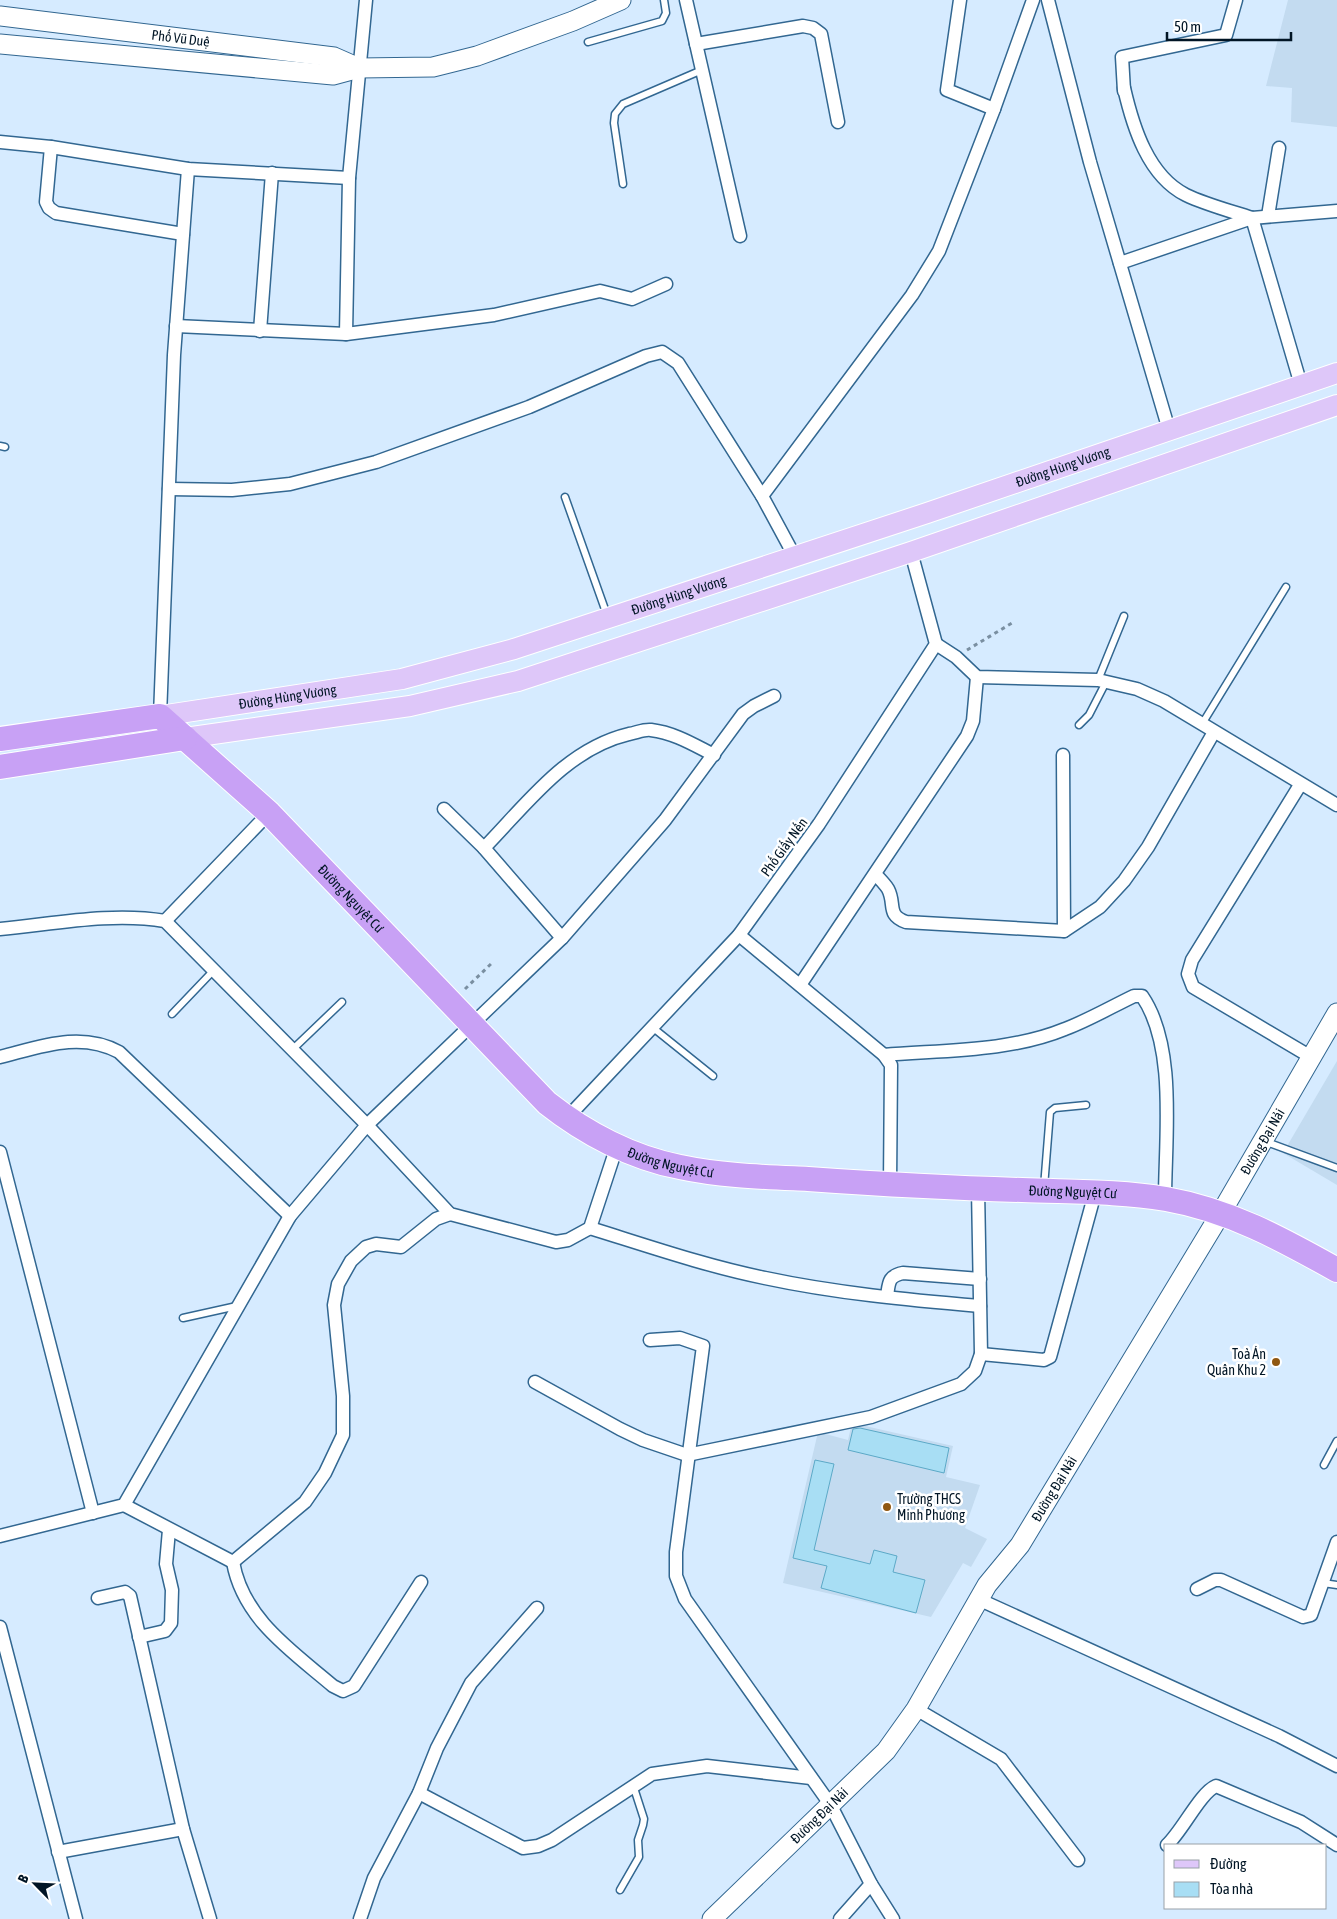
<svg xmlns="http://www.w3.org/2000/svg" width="1337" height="1919" font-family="'Asap Condensed',sans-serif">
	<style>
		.built { fill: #c3dbf0 }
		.building { fill: #a8def4; stroke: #5ca9c7 }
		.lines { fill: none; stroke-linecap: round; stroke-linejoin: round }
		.lane-casing { stroke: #326791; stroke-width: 9 }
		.street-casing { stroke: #326791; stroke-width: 15 }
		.secondary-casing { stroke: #326791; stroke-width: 21 }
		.primary-casing { stroke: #fff; stroke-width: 22 }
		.highway-casing { stroke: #fff; stroke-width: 26 }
		.path { stroke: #7a8fa1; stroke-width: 3; stroke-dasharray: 4 4; stroke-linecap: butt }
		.lane { stroke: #fff; stroke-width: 6 }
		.street { stroke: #fff; stroke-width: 12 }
		.secondary { stroke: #fff; stroke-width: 19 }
		.primary { stroke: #dec7f9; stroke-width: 20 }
		.highway { stroke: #c8a1f5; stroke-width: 24 }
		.poi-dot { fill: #905710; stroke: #fff; stroke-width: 2 }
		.labels { text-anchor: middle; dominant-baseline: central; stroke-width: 5; stroke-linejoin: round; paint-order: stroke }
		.street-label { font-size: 14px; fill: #011525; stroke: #fff }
		.poi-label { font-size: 14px; fill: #011525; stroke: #fff; text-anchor: end }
	</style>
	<rect width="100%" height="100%" fill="#d6ebff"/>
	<g class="built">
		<polygon points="1288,0 1337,0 1337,127 1291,122 1292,88 1266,86"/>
		<polygon points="1337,1061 1337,1185 1283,1153"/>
		<polygon points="852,1423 953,1446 946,1477 980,1485 965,1528 987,1539 971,1567 963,1563 931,1617 783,1583 818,1432 848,1440"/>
	</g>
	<g class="building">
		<polygon points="860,1428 949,1448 944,1473 848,1450 853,1429"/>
		<polygon points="815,1460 834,1464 814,1550 870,1564 874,1550 897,1556 893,1572 925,1580 916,1613 821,1588 827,1566 793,1558"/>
	</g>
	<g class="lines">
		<g class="lane-casing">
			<g id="lane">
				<polyline points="588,42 662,21 666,13 664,0"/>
				<polyline points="623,184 614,123 615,114 623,104 702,70"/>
				<polyline points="0,446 5,447"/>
				<polyline points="565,497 607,615"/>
				<polyline points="1098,680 1124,616"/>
				<polyline points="1202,724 1286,587"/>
				<polyline points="1079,725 1089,715 1106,682"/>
				<polyline points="172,1014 214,970"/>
				<polyline points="652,1027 713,1076"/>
				<polyline points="293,1049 342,1002"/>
				<polyline points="1264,1141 1337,1168"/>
				<polyline points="1044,1187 1050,1112 1055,1108 1086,1105"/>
				<polyline points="183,1318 237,1306"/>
				<polyline points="1324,1465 1337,1441"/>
				<polyline points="1323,1583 1337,1585"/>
				<polyline points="620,1890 639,1857 638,1840 643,1825 644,1819 633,1785"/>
			</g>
		</g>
		<g class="street-casing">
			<g id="street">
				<polyline points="686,0 740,236"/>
				<polyline points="960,0 947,90 994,109"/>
				<polyline points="1048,0 1090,162 1169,430"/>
				<polyline points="696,44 803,26 813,28 821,34 838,122"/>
				<path d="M 1124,88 C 1133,127 1148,176 1186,195 C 1207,205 1231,211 1252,218"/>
				<polyline points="1124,91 1122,57 1226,35 1236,0"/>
				<polyline points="0,142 51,147 188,169 349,178"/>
				<polyline points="51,147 46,202 49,208 56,213 183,234"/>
				<polyline points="1268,216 1279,148"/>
				<polyline points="1252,218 1301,385"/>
				<polyline points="1120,263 1252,218 1337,211"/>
				<polyline points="176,326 346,334 494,315 600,291 632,299 666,284"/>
				<polyline points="260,331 272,173"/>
				<polyline points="346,334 349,178 366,0"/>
				<polyline points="169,489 232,490 290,484 376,462 529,407 646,356 662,352 678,363 762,496 795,557"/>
				<polyline points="762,496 912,295 939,251 994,109 1033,0"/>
				<polyline points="936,644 956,657 977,677 1098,680 1137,689 1164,701 1337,805"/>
				<polyline points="160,716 174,355 188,169"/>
				<polyline points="1063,755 1064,931"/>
				<polyline points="1300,785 1192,960 1188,974 1193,987 1311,1057"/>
				<polyline points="444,809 484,848"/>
				<path d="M 875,874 C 879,878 885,884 888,889 C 896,904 886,915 906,922 L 1064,931 L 1100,907 L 1124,881 L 1148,847 L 1214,732"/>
				<polyline points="165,921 269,813"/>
				<path d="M 0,929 C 54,924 111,912 165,921 L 367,1125 L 450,1214 L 556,1242 L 568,1240 L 590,1228 L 617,1146"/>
				<polyline points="739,935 884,1055 891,1065 890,1185"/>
				<path d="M 562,938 L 484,848 C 527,804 566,749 629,734 C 636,733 644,729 651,730 C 675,733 694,745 714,755"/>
				<polyline points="800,985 967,736 973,721 977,677"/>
				<path d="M 884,1055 C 943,1050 1009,1052 1065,1029 C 1089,1020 1111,1007 1134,996 L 1142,996 C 1177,1047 1165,1138 1165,1199"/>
				<path d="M 0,1057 C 40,1047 80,1031 119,1052 L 290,1216"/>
				<polyline points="567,1118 739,935 819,824 936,644 911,552"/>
				<polyline points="0,1152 93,1513"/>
				<path d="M 590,1228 C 648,1246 706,1266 765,1278 C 835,1293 909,1300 980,1306"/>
				<path d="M 887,1296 C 889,1283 888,1276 903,1273 L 980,1279"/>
				<polyline points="650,1340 680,1338 703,1346 676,1552 676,1576 685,1599 830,1804 871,1884 893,1919"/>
				<polyline points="981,1354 1044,1360 1050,1357 1095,1193"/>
				<polyline points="535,1382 620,1429 643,1440 687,1455 871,1417 961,1384 975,1371 981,1354 978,1189"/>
				<polyline points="124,1505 233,1562"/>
				<polyline points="0,1536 124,1505 290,1216 367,1125 562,938 665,820 743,714 754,706 774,696"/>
				<polyline points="233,1562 305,1502 325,1473 343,1435 343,1396 334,1305 338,1284 351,1261 366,1247 376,1244 401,1247 436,1219 450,1214"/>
				<path d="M 233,1562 C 243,1619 292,1651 333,1686 L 343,1691 L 354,1686 L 421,1582"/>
				<polyline points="1197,1589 1215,1580 1221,1580 1303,1617 1311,1615 1337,1542"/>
				<polyline points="98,1598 125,1592 130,1596 183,1829 210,1919"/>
				<polyline points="978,1599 1279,1736 1337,1766"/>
				<polyline points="0,1627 76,1919"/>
				<polyline points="139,1637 165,1631 171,1623 172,1590 166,1564 169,1530"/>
				<polyline points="916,1709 1001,1759 1078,1860"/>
				<polyline points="419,1793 523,1848 538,1846 552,1840 652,1774 707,1766 811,1778"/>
				<path d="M 1167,1845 C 1183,1830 1200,1793 1216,1786 L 1301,1822 L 1337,1845"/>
				<polyline points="58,1852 183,1829"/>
				<polyline points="360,1919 374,1878 419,1793 437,1748 471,1683 537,1608"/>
				<polyline points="840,1919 871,1884"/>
			</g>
		</g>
		<g class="secondary-casing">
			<g id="secondary">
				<path id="s1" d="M 0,16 L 334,57 L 359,68"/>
				<polyline points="0,44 333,75 359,68 433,67 477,56 573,21 621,0"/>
				<path id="s2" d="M 712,1919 L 886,1751 L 916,1709 L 987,1585 L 1020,1545 L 1221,1213 L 1337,1013"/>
			</g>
		</g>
		<g class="primary-casing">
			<g id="primary">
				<path id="s3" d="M 160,716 L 402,679 L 514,649 L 927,513 L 1337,373"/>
				<polyline points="185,738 410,706 518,681 911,552 1337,405"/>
			</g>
		</g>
		<g class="highway-casing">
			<g id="highway">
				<path id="s4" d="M 0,739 L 160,716 L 269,813 L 547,1103 C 585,1133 632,1158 680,1167 C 722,1176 765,1177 808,1179 C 879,1184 950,1188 1022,1190 C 1070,1192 1119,1191 1166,1199 C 1229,1210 1282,1239 1337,1270"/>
				<polyline points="0,767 185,738"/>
			</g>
		</g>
		<g class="path">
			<polyline points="967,650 1012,623"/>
			<polyline points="465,989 493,962"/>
		</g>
		<use href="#lane" class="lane"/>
		<use href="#street" class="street"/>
		<use href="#secondary" class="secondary"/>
		<use href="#primary" class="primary"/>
		<use href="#highway" class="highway"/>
	</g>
	<g class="poi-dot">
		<circle cx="1276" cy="1362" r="5"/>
		<circle cx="887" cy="1507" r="5"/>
	</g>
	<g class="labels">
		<g class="street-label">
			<text stroke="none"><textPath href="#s1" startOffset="182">Phố Vũ Duệ</textPath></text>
			<text stroke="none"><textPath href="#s3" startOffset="939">Đường Hùng Vương</textPath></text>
			<text stroke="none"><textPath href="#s3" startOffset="534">Đường Hùng Vương</textPath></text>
			<text stroke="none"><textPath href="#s3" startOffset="129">Đường Hùng Vương</textPath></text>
			<text transform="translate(784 847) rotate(-54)">Phố Giấy Nến</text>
			<text stroke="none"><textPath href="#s4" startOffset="426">Đường Nguyệt Cư</textPath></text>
			<text stroke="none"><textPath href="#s2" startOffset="959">Đường Đại Nải</textPath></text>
			<text stroke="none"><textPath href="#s4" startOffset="848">Đường Nguyệt Cư</textPath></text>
			<text stroke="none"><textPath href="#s4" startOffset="1252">Đường Nguyệt Cư</textPath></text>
			<text stroke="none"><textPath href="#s2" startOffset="554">Đường Đại Nải</textPath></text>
			<text stroke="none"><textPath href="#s2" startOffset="149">Đường Đại Nải</textPath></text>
		</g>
		<g class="poi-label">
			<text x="1266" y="1354">Toà Án<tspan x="1266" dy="16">Quân Khu 2</tspan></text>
			<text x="897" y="1499" text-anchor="start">Trường THCS<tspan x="897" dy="16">Minh Phương</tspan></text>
		</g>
	</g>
	<rect x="1164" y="1844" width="162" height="65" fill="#ffffff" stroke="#99a1a8"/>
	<rect x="1174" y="1860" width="25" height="8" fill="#dec7f9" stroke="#99a1a8"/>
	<text x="1210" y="1869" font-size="15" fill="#011525">Đường</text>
	<rect x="1174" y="1882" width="25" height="15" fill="#a8def4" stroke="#99a1a8"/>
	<text x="1210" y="1894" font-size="15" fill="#011525">Tòa nhà</text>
	<g transform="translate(35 1884) rotate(294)" stroke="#ffffff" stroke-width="4" paint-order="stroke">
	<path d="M0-4L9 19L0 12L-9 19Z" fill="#011525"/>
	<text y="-8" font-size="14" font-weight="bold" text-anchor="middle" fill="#011525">B</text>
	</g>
	<path d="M1167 32v8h124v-8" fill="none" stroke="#011525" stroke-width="2.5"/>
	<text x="1174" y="32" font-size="15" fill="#011525" stroke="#ffffff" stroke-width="4" paint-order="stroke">50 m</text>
</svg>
